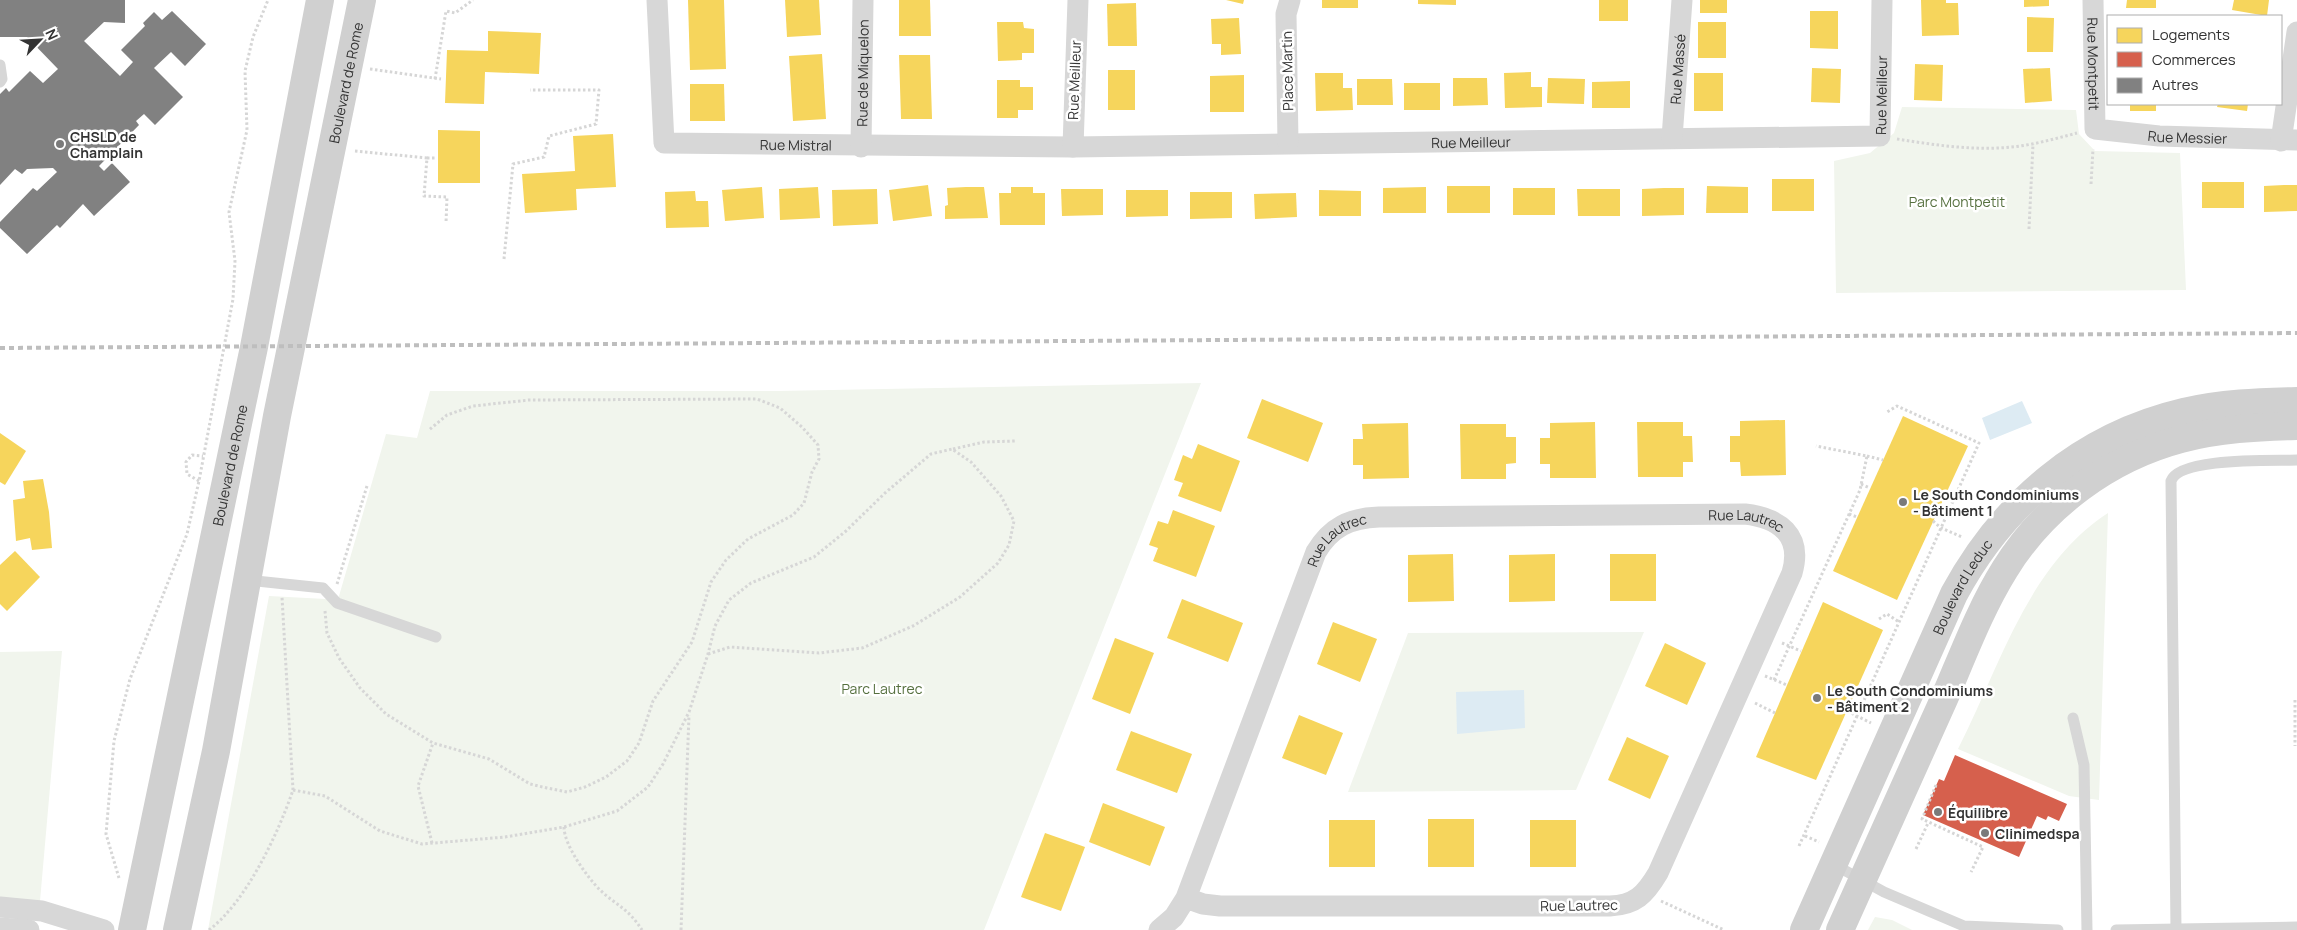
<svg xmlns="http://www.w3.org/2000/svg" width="2297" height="930" font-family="Manrope,sans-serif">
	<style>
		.green { fill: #f1f5ed }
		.water { fill: #ddebf3 }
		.homes { fill: #f6d55c }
		.shops { fill: #d6604d }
		.building { fill: #818181 }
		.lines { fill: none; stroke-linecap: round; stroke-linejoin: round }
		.path { stroke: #d6d6d6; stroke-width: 3; stroke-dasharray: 2.5 2.5; stroke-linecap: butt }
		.lane { stroke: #d7d7d7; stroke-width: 11 }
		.street { stroke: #d7d7d7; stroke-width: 21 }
		.secondary { stroke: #d0d0d0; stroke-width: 28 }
		.rail { stroke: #bebebe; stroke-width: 4; stroke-dasharray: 5 4; stroke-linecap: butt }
		.poi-dot { fill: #7a7a7a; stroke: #fff; stroke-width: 2 }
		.labels { text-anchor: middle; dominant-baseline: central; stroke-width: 5; stroke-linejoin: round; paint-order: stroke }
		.street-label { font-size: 14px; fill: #333; stroke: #fff }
		.poi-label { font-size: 14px; font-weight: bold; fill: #333; stroke: #fff; text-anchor: start }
		.park-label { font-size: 14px; fill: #56703f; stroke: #fff }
	</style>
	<rect width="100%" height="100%" fill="#fff"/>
	<g class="green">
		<polygon points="1902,107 2076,110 2079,134 2095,151 2180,153 2186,290 1836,293 1834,161 1870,153 1894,133"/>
		<polygon points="1201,383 984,930 208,930 269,596 326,599 337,603 386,434 417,438 430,391 778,391"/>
		<path d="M 2108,513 L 2099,800 L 2069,796 L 1958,749 C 2000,667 2027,566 2108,513 Z"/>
		<polygon points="1644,632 1576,790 1348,792 1408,633"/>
		<polygon points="62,651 40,901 0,898 0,652"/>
		<polygon points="1875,917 1892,920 1912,930 1868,930"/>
	</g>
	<g class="water">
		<polygon points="2022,401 2032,423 1990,440 1982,418"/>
		<polygon points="1524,690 1525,728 1457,734 1456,692"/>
	</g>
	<g class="homes">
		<polygon points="688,0 724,0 726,69 690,70"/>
		<polygon points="785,0 819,0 821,35 787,37"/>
		<polygon points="899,0 930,0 931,36 899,36"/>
		<polygon points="1226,0 1244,0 1243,4"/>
		<rect x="1322" y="0" width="36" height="8"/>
		<polygon points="1418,0 1456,0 1456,5 1418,4"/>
		<rect x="1599" y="0" width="29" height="21"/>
		<rect x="1700" y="0" width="27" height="13"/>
		<polygon points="1921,0 1946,0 1946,3 1958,3 1959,35 1922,36"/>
		<polygon points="2024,0 2049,0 2049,6 2024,7"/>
		<polygon points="2127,0 2156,0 2156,8 2126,8"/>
		<polygon points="2234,0 2269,0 2267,16 2232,10"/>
		<polygon points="1136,3 1137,46 1108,46 1107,4"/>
		<polygon points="1810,11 1838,11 1838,49 1810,48"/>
		<polygon points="2027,17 2054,18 2053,52 2027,52"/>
		<polygon points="1239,18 1241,54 1221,55 1221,44 1212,44 1211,19"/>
		<polygon points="997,22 1023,22 1024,28 1034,29 1034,53 1022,53 1022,60 998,61"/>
		<rect x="1698" y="22" width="28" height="36"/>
		<polygon points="488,31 541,33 539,74 485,72 484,104 445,103 447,50 488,51"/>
		<polygon points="822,54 826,119 793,121 789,56"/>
		<polygon points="899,55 930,55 932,119 901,119"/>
		<polygon points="1915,64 1943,65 1942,101 1914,100"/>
		<polygon points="1812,68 1841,69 1840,103 1811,102"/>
		<polygon points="2050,68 2052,101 2025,103 2023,69"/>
		<rect x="1108" y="70" width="27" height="40"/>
		<polygon points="1531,72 1531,87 1542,87 1542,107 1505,108 1504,73"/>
		<polygon points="1315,73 1343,73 1343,88 1352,88 1353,110 1316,111"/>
		<rect x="1694" y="73" width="29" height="38"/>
		<polygon points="1244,75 1244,112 1210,112 1210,76"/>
		<polygon points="1453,78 1487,78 1488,105 1453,106"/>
		<polygon points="1548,78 1585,79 1584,104 1547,103"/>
		<polygon points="1357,79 1392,79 1393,105 1357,105"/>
		<polygon points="997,80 1020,80 1020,87 1033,87 1033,110 1018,110 1018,118 997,118"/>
		<polygon points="1630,81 1630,108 1592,108 1592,82"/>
		<rect x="1404" y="83" width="36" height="27"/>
		<polygon points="690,84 724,84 725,121 690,121"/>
		<rect x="2130" y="104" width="26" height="7"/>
		<polygon points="2218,104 2248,104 2247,111 2217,107"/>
		<polygon points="438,130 480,131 480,183 438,183"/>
		<polygon points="613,134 616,187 576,189 577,210 525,213 522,174 575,171 573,136"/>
		<rect x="1772" y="179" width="42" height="32"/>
		<rect x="2202" y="182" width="42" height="26"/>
		<polygon points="928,185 932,216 893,221 889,190"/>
		<polygon points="2284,185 2297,185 2297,211 2264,212 2264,186"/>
		<rect x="1447" y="186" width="43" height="27"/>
		<polygon points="1707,186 1748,187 1748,213 1706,213"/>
		<polygon points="762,187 764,218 725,221 722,190"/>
		<polygon points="818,187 820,218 780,220 779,189"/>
		<polygon points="966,187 984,187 988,218 945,219 945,206 948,205 947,188"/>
		<polygon points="1011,187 1033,187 1033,193 1045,193 1045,225 1000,225 999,193 1011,193"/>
		<polygon points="1426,187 1426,213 1383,213 1383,188"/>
		<rect x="1513" y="188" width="42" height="27"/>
		<polygon points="1664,188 1684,188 1684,215 1642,216 1642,189"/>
		<polygon points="877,189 878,224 833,226 832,190"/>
		<polygon points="1061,189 1103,189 1103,215 1062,216"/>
		<polygon points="1577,189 1620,189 1620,216 1578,216"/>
		<polygon points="1126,190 1168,190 1168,216 1126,217"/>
		<polygon points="1319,190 1361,191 1361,216 1319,216"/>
		<polygon points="695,191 696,201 708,201 709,227 666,228 665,192"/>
		<polygon points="1190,192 1232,192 1232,218 1190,219"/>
		<polygon points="1296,193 1297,217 1255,219 1254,194"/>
		<polygon points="1262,399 1323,423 1308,462 1247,438"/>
		<polygon points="1903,416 1968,446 1897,600 1833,571"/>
		<polygon points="1785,420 1786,475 1741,476 1740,462 1730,462 1730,436 1740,436 1740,421"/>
		<polygon points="1595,422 1596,478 1550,478 1550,464 1540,464 1540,438 1550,438 1550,423"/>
		<polygon points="1637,422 1683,422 1683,436 1692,436 1693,462 1683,462 1683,477 1638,477"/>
		<polygon points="1408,423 1409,478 1363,479 1363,465 1353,465 1353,439 1363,439 1362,424"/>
		<polygon points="1460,424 1506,424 1506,437 1516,437 1516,463 1506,464 1506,479 1461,479"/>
		<polygon points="0,433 26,451 5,485 0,482"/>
		<polygon points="1198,444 1240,461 1221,512 1178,496 1183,483 1174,480 1183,455 1192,459"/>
		<polygon points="43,479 49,512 52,548 32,550 30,538 16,541 13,500 25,498 23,481"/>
		<polygon points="1173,510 1215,526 1196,577 1153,561 1158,548 1149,545 1158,521 1168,524"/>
		<polygon points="15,551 40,577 7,611 0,604 0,565"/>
		<polygon points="1453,554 1454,601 1408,602 1408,555"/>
		<polygon points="1555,554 1555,601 1509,602 1509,555"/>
		<rect x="1610" y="554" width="46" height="47"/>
		<polygon points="1182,599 1243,623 1228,662 1167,638"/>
		<polygon points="1823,602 1883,630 1816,780 1756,757"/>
		<polygon points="1333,622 1377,639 1360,682 1317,664"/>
		<polygon points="1115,638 1154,653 1130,714 1092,699"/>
		<polygon points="1665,643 1706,663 1687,705 1645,686"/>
		<polygon points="1299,715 1343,733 1326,775 1282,758"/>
		<polygon points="1131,731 1192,754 1177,793 1116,770"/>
		<polygon points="1627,737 1669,756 1650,799 1608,780"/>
		<polygon points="1103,803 1165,827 1150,866 1089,842"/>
		<rect x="1428" y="819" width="46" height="48"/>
		<rect x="1329" y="820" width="46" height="47"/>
		<rect x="1530" y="820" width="46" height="47"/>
		<polygon points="1045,833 1085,847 1061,911 1021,897"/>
	</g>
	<polygon class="shops" points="1955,755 2067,804 2059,821 2048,816 2046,820 2037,816 2019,857 1923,815 1939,779 1944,781"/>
	<polygon class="building" points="0,0 125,0 125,23 104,22 84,41 120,76 133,62 121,50 145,26 143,23 154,12 162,20 172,11 206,44 185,66 171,52 154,68 183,97 155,125 144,114 136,121 139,125 99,166 104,171 112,163 130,182 94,216 83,204 60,228 57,225 27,254 0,228 0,222 33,188 37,191 57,172 53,168 27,169 22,174 15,169 0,185 0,94 6,88 9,92 30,71 43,83 58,69 27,37 0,37"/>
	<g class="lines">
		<g class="path">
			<polyline points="370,69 441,79"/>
			<polyline points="435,79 446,11 455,13 473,0"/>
			<path d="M 1897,139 C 1941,146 1988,153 2032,144 C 2047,141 2062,137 2077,133"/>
			<polyline points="355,151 427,158 424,196 447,197 446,223"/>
			<polyline points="427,158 435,158"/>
			<polyline points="2091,184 2093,149"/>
			<polyline points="2029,229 2033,144"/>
			<polyline points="504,259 513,164 544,157 549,136 596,124 599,90 530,90"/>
			<polyline points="953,449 984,442 1015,441"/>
			<polyline points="1867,456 1883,460"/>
			<polyline points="199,481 187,474 186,462 192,455 203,456"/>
			<polyline points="1861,484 1870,488"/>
			<polyline points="1849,514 1857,517"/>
			<polyline points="1933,521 1941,528 1962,537"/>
			<polyline points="337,584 367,486"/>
			<polyline points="325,611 327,633 339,658 360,688 386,714 433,743 489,759 530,784 547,788 567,792 585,787 606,777 627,761 639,743 653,701 692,642 711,582 726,560 748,539 793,515 804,503 812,472 819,459 818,445 802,427 780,408 757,399 529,400 473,406 447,415 429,430"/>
			<polyline points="1879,619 1887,614 1899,622"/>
			<polyline points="1782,643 1801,651"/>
			<polyline points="1765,676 1787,685"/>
			<polyline points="1774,680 1860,490 1867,456 1816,446"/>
			<polyline points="2295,700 2295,746"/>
			<polyline points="1755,703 1775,713"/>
			<polyline points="1847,711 1871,723"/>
			<polyline points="1936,785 1922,819 1983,847 1971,872"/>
			<polyline points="293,790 325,796 380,831 422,844 505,837 564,827 617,811 648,787 663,764 689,712 708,654 715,626 729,600 751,583 814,557 846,531 885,493 931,454 952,449 971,462 1001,496 1014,521 1009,545 998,563 960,597 913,626 862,648 819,653 730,647 708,654"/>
			<path d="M 564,827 C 564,845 587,877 600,890 C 617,906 628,908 642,930"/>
			<polyline points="1805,836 1819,842"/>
			<polyline points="432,843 418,786 433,743"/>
			<polyline points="1799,846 1979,443 1897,406 1887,412"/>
			<polyline points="1916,849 1928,823"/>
			<polyline points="119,878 106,834 114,741 130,679 187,534 199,481 233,299 235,261 229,212 247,130 245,71 253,37 268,0"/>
			<polyline points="1661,901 1724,930"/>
			<path d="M 209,930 C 246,902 278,834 293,790 L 282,597"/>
			<polyline points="681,930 689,715"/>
		</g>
		<g class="lane">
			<polyline points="0,65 2,79 0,82"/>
			<polyline points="247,580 323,588 337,603 436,637"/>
			<polyline points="2073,718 2084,765 2087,930"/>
			<polyline points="1833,864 1884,892 1964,926 2058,930"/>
			<path d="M 2176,929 L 2171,481 C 2179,457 2274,461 2297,460"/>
			<polyline points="2116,930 2297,927"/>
		</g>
		<g class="street">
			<path id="s1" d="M 657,0 L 664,143 L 1073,147"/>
			<path id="s2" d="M 1078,0 L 1073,147 L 1880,136 L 1882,0"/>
			<path id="s3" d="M 2093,0 L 2095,129 L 2159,136 L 2297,140"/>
			<path id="s4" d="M 1672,138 L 1682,0"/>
			<polyline points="2281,141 2297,32"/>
			<polyline points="1288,143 1286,14 1290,0"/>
			<path id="s5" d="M 861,147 L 863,0"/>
			<polyline points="0,907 42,911 104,930"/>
			<polyline points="0,928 29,930"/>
			<path id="s6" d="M 1159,930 L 1174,917 L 1186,898 L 1316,552 C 1331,527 1350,518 1379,517 L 1745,514 C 1779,518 1803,535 1792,573 L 1658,873 C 1645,895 1635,905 1610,906 L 1220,906 L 1203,904 L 1186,898"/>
		</g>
		<g class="secondary">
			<path id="s7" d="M 132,930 L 254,347 L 320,0"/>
			<path id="s8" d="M 177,930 L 216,751 L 277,416 L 362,0"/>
			<path id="s9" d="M 1804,930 L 1954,594 C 2003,503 2082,436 2184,412 C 2221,403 2259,402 2297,401"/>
			<path d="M 1840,930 C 1875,853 1909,776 1944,699 C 1963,655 1980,609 2005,569 C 2044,506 2109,458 2181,439 C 2218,429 2258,427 2297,426"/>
		</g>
		<polyline class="rail" points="0,348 2297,333"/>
	</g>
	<g class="poi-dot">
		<circle cx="60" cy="144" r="5"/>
		<circle cx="1903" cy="502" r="5"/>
		<circle cx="1817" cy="698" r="5"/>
		<circle cx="1938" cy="812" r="5"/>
		<circle cx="1985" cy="833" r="5"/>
	</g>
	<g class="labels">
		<g class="street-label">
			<text stroke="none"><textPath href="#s3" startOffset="64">Rue Montpetit</textPath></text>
			<text stroke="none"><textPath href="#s4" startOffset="69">Rue Massé</textPath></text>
			<text transform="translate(1287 71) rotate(-91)">Place Martin</text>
			<text stroke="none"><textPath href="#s5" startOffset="74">Rue de Miquelon</textPath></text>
			<text transform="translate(1074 80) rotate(-88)">Rue Meilleur</text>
			<text stroke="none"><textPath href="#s8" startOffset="864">Boulevard de Rome</textPath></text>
			<text stroke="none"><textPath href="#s2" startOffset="995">Rue Meilleur</textPath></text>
			<text stroke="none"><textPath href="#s3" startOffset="222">Rue Messier</textPath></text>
			<text stroke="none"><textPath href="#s2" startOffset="545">Rue Meilleur</textPath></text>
			<text stroke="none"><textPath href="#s1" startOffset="275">Rue Mistral</textPath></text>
			<text stroke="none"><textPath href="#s7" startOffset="475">Boulevard de Rome</textPath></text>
			<text stroke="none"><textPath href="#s6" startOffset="856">Rue Lautrec</textPath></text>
			<text stroke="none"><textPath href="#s6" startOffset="436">Rue Lautrec</textPath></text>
			<text stroke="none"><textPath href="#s9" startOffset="378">Boulevard Leduc</textPath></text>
			<text transform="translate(1579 905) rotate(-1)">Rue Lautrec</text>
		</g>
		<g class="poi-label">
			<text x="70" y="136">CHSLD de<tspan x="70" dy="16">Champlain</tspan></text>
			<text x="1913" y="494">Le South Condominiums<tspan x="1913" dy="16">- Bâtiment 1</tspan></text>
			<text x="1827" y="690">Le South Condominiums<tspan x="1827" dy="16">- Bâtiment 2</tspan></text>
			<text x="1948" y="812">Équilibre</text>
			<text x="1995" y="833">Clinimedspa</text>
		</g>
		<g class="park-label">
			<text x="1957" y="201">Parc Montpetit</text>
			<text x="882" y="688">Parc Lautrec</text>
		</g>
	</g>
	<rect x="2107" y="15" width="175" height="90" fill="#ffffff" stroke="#adadad"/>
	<rect x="2117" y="28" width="25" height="15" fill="#f6d55c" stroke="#adadad"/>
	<text x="2152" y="40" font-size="15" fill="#333333">Logements</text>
	<rect x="2117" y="52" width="25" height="15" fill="#d6604d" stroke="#adadad"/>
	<text x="2152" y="65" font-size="15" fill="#333333">Commerces</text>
	<rect x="2117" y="78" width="25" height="15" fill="#818181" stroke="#adadad"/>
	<text x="2152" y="90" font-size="15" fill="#333333">Autres</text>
	<g transform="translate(40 40) rotate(65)" stroke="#ffffff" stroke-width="4" paint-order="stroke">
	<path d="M0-4L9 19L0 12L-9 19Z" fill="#333333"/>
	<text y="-8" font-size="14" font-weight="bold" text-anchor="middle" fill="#333333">N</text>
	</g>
</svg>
